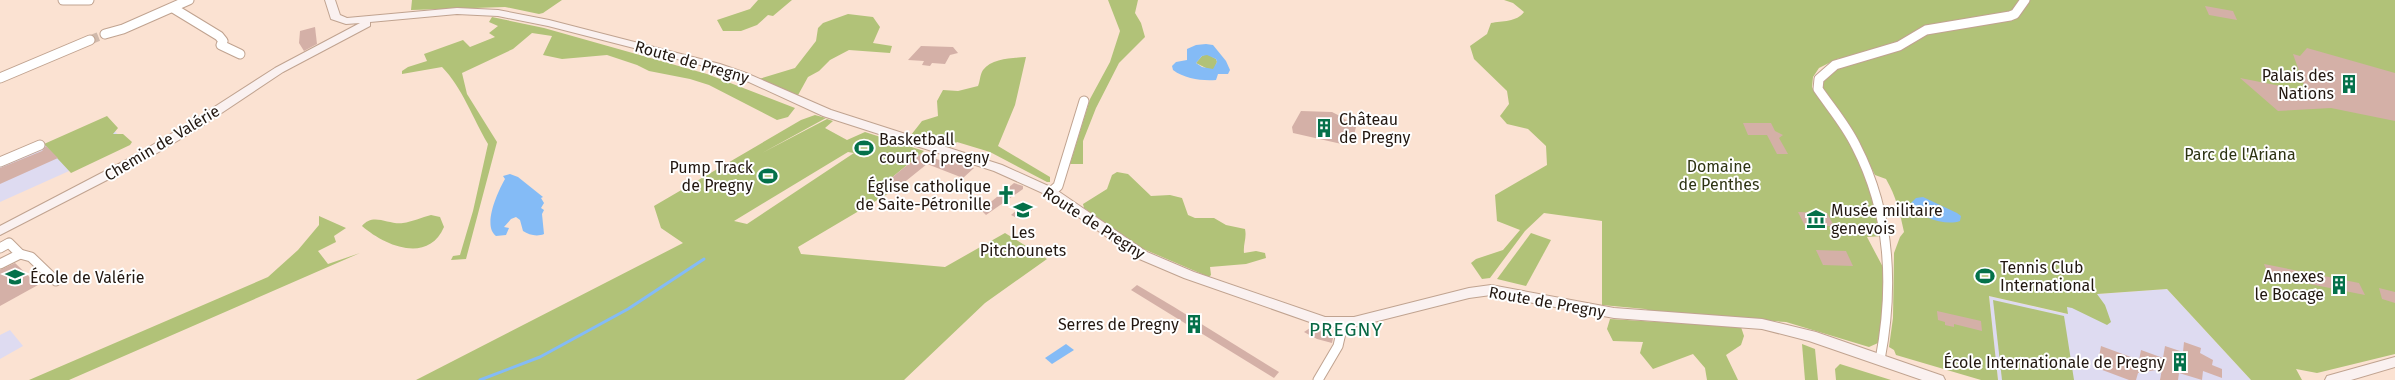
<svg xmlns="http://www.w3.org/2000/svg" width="2395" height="380" font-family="'Fira Sans',sans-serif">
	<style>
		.education { fill: #dedbf1 }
		.green { fill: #b1c278; fill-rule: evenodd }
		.water { fill: #84bbf6; fill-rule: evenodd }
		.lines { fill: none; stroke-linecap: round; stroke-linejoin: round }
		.stream { stroke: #84bbf6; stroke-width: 3 }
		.building { fill: #d4b0a7 }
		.street-tunnel { stroke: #d0b9ab; stroke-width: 9; stroke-dasharray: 9 4.5; stroke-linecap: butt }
		.street-casing { stroke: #c0a390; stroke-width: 11 }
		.secondary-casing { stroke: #c0a390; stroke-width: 2 }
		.street { stroke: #fff; stroke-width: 9 }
		.secondary { fill: #faf1f0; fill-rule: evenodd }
		.labels { text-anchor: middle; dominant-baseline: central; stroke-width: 4; stroke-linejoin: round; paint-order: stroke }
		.street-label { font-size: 16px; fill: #221710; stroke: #fff }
		.poi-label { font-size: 16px; fill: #221710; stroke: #fff; text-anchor: end }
		.park-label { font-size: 16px; fill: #2e3413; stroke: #fff }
		.quarter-label { font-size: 19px; letter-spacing: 1px; fill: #096844; stroke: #fff }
	</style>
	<rect width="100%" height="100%" fill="#fbe2d2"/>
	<g class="education">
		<polygon points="104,119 127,145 0,202 0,164"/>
		<polygon points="2167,289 2251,380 1998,380 1989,296 2067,314 2066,307 2085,295"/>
		<polygon points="10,330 23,346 0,359 0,335"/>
	</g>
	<g class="green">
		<polygon points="412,0 562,0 543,13 539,14 505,7 411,10"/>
		<polygon points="758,0 792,0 773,16 768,15 757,25 741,31 723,31 717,20 750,9"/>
		<polygon points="1108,0 1138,0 1135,13 1141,23 1145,37 1119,63 1096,108 1083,141 1083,164 1070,164 1090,99 1110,62 1120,31"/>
		<path d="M 1504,0 L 2022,0 L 2013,11 L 2008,11 L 2009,14 L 1947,25 L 1876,51 L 1837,59 L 1819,68 L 1813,77 L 1812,87 L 1815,93 C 1825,107 1837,120 1845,134 C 1864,166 1874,201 1883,236 L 1867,237 L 1885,271 L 1885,296 L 1878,343 L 1869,347 L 1786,322 L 1653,312 L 1645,309 L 1602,305 L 1602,221 L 1544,213 L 1525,231 L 1490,278 L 1482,279 L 1471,263 L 1476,259 L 1503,250 L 1520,230 L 1497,221 L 1495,195 L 1547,165 L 1546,146 L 1528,129 L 1507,124 L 1500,116 L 1509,104 L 1507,91 L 1474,59 L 1470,46 L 1487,34 L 1491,23 C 1502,21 1517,22 1524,12 L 1513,3 Z"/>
		<path d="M 2029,0 L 2395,0 L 2395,354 L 2317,373 L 2296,369 L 2302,380 L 2251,380 L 2167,289 L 2097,294 L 2105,305 L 2111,322 L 2107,325 L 2072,308 L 2067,307 L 2068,314 L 1989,296 L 1998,380 L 1981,380 L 1896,355 L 1894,350 L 1889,347 L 1893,318 L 1894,253 L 1900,237 L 1904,232 C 1900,213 1896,196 1886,179 L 1875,175 L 1858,142 L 1859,141 L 1821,88 L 1823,79 L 1843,64 L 1899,51 L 1927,33 L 2008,19 Z"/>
		<polygon points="848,14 873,17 880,27 873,43 892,46 890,53 849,50 830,60 819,71 808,77 797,97 759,79 795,68 816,41 818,28 823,23"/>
		<path d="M 492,17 L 544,28 L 707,74 L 795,108 L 788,117 L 777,120 L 709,85 L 690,79 L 649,71 L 637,65 L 607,55 L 562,59 L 543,55 L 552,36 L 532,33 L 513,49 L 462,73 L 467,94 L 497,142 L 466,259 L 451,260 L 453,256 L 460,255 L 473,211 L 488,144 C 473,119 462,87 442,67 L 402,74 L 402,71 L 408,67 L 427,61 L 424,54 L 463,40 L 470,47 L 495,37 L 489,33 L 498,26 L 489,22 Z"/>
		<polygon points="1207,54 1216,59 1217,62 1214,69 1210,70 1196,63 1202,56"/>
		<path d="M 1026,57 L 1015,105 L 998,146 L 1050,177 L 1050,182 L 1047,182 L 990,152 L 957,142 L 950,148 L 911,135 L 922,121 L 938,116 L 937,101 L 943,90 L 958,91 L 978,86 C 980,82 980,74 983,70 C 992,58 1013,58 1026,57 Z"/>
		<path d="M 815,115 L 826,118 L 762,153 L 827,119 L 833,121 L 825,128 L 847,140 L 865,132 L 924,151 L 884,184 L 896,189 L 798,247 L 801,254 L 945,267 L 1005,233 L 1047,259 L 985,303 L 904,380 L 416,380 L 683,243 L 661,228 L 654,206 L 801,120 ZM 848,152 L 854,153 L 747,224 L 734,221 Z"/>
		<polygon points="107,116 118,128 113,134 123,134 132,142 130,145 71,173 44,144"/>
		<path d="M 1117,172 L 1128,174 L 1151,196 L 1170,195 L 1182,198 L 1188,215 L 1195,218 L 1214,218 L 1226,225 L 1245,229 C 1247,238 1243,244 1244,253 L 1256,251 L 1265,253 L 1266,258 L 1246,264 L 1210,267 L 1211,275 L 1209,277 L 1141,248 L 1084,208 L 1083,204 L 1107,189 L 1112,175 Z"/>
		<path d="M 431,215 L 440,217 L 444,227 C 428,264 385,246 362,226 C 373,212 388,225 403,223 C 412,222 422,217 431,215 Z"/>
		<polygon points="319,216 346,228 334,236 336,242 318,251 328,264 360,253 69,380 29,380 268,277 298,250 319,225"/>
		<polygon points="1531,233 1551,240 1526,286 1497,279"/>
		<polygon points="1993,300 2064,316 2074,380 2002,380"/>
		<polygon points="1610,319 1741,327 1744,336 1741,345 1726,355 1738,380 1707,380 1705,368 1693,354 1653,369 1640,353 1643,342 1613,341 1607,329"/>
		<polygon points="1802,344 1815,349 1818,380 1805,380"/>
		<polygon points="1840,364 1891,380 1836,380 1835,369"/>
	</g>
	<g class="water">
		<path d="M 1206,44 L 1213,45 L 1226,61 L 1230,70 L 1228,74 L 1218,74 L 1216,80 C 1202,81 1185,79 1173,70 L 1172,66 L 1176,62 L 1187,60 L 1187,49 L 1196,45 ZM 1207,55 L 1216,59 L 1217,62 L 1213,69 L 1202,67 L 1196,63 L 1202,56 Z"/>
		<path d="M 510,174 L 518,177 L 543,197 L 541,198 L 544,203 L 541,208 L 544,210 L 542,214 L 544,234 C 537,237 529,235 523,231 L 520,220 L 516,217 L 511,219 L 504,227 L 509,228 L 506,235 L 496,236 C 482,226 498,191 505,179 L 503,176 Z"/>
		<path d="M 1923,197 L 1957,213 L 1961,216 L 1960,221 C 1946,226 1920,218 1910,206 L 1911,203 L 1916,198 Z"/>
		<polygon points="1066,344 1074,350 1052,364 1045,358"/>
	</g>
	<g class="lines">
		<polyline class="stream" points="480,380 540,357 628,309 704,259"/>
	</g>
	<g class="building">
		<polygon points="2205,6 2233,11 2237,20 2209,15"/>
		<polygon points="315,27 317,44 304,51 299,43 300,31"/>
		<polygon points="921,46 953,47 958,53 950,55 945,64 932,63 930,66 922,65 924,61 908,60"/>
		<polygon points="2307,48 2395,73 2395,121 2331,108 2278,111 2240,78 2306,91 2293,54 2300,56"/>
		<polygon points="1301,111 1332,112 1344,118 1344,119 1357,123 1353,139 1349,138 1346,145 1293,133 1292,127"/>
		<polygon points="1743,123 1771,123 1775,131 1783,135 1779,138 1788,154 1777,154 1767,135 1748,135"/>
		<polygon points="46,146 58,158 0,184 0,168 42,151"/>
		<polygon points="922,153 949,164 953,160 974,168 963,178 927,164 896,189 884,184"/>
		<polygon points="1014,183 1023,186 1023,189 986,215 981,210"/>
		<polygon points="1025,203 1035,208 1019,219 1011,215"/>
		<polygon points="1798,212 1827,213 1834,226 1805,226"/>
		<polygon points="1816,250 1846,251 1853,266 1823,265"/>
		<polygon points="15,263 38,285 0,306 0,270"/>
		<polygon points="2264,264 2359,283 2365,295 2269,276"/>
		<polygon points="1137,285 1174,307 1279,372 1274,378 1131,290"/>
		<polygon points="2379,288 2395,292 2395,303 2382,299"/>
		<polygon points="1937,311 1981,321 1982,331 1954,324 1954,327 1945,325 1945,322 1938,320"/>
		<polygon points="1313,326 1333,338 1332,343 1317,339 1304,332"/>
		<polygon points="2184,342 2201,348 2200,353 2213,360 2212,365 2222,369 2222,378 2203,371 2202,380 2179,373 2178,380 2160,380 2162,369 2138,373 2136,380 2129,380 2097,368 2101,346 2139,360 2141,350 2163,358 2165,346 2183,352"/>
	</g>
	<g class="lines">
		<polyline class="street-tunnel" points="90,40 105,34"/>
		<g class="street-casing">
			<g id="street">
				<polyline points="63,0 89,0"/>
				<polyline points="173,8 219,36 223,41 221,45 240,54"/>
				<polyline points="105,34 123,29 189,0"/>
				<polyline points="0,78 90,40"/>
				<polyline points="0,162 40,145"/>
				<polyline points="1051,192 1058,186 1084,101"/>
				<polyline points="0,248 9,243 20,254 0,264"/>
				<polyline points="20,254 31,257 56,281"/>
				<path d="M 1880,360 C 1894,286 1891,214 1856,146 C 1846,125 1831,108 1818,89 L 1819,79 L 1835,65 L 1899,46 L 1926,30 L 2010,16 L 2015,14 L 2025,0"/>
				<polyline points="1318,380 1338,346 1343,324"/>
			</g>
		</g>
		<g class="secondary-casing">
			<g id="secondary">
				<polygon points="325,0 335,0 340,15 347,18 457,8 498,10 549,20 720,64 746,73 831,110 1002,165 1055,189 1147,252 1194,272 1325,317 1354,317 1469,288 1491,285 1614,308 1762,319 1816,332 1943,376 1945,380 1922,380 1809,341 1762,329 1614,318 1491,295 1469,298 1354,327 1324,327 1184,278 1137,258 1047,195 994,171 823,116 738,77 712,68 548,26 498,16 457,14 370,22 370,26 283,72 199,128 142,162 0,235 0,226 134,156 191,122 275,68 360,23 346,24 331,19"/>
				<polygon points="2395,357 2395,367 2351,380 2325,380 2327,376"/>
			</g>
		</g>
		<use href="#street" class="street"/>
		<use href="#secondary" class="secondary"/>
	</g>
	<defs>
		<g id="building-bare" transform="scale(1.5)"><path d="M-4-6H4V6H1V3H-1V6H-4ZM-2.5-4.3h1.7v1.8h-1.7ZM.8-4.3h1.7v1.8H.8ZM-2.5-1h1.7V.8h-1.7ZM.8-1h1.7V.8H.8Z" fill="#04714a" stroke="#fff" stroke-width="2.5" paint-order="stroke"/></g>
		<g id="stadium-bare" transform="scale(1.5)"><path d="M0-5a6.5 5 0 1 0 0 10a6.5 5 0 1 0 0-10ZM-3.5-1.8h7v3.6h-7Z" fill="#04714a" stroke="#fff" stroke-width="2.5" paint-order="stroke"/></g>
		<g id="church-bare" transform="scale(1.5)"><path d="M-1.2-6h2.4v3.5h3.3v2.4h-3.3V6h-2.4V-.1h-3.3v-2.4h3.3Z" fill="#04714a" stroke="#fff" stroke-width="2.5" paint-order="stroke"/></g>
		<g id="school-bare" transform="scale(1.5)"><path d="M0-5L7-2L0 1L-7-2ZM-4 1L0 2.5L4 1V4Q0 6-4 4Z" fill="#04714a" stroke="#fff" stroke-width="2.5" paint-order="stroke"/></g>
		<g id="museum-bare" transform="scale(1.5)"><path d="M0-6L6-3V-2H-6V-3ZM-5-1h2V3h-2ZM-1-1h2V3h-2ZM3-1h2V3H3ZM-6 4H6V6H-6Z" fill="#04714a" stroke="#fff" stroke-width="2.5" paint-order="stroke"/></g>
	</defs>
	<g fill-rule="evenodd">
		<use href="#building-bare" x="2349" y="84"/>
		<use href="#building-bare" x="1324" y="128"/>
		<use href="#stadium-bare" x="864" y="148"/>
		<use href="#stadium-bare" x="768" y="176"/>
		<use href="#church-bare" x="1006" y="195"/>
		<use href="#school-bare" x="1023" y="210"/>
		<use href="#museum-bare" x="1816" y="219"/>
		<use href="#stadium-bare" x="1985" y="276"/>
		<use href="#school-bare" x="15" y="277"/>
		<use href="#building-bare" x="2339" y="285"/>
		<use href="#building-bare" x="1194" y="324"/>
		<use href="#building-bare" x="2180" y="362"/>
	</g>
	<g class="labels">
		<g class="street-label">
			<text transform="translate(692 62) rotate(16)">Route de Pregny</text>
			<text transform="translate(162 143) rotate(-31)">Chemin de Valérie</text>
			<text transform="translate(1094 223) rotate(33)">Route de Pregny</text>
			<text transform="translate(1547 302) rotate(10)">Route de Pregny</text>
		</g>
		<g class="poi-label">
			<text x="2334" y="75">Palais des<tspan x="2334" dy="18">Nations</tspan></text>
			<text x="1339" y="119" text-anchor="start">Château<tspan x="1339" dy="18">de Pregny</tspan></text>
			<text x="879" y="139" text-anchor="start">Basketball<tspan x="879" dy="18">court of pregny</tspan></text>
			<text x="753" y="167">Pump Track<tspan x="753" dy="18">de Pregny</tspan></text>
			<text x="991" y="186">Église catholique<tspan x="991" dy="18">de Saite-Pétronille</tspan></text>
			<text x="1831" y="210" text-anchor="start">Musée militaire<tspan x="1831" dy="18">genevois</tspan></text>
			<text x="1023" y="232" text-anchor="middle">Les<tspan x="1023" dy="18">Pitchounets</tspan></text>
			<text x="2000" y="267" text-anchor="start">Tennis Club<tspan x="2000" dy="18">International</tspan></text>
			<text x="2324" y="276">Annexes<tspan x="2324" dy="18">le Bocage</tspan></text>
			<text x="30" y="277" text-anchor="start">École de Valérie</text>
			<text x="1179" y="324">Serres de Pregny</text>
			<text x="2165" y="362">École Internationale de Pregny</text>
		</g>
		<g class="park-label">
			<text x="2240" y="154">Parc de l'Ariana</text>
			<text x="1719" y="166">Domaine<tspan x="1719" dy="18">de Penthes</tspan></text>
		</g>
		<g class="quarter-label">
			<text x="1346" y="329">PREGNY</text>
		</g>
	</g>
</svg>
